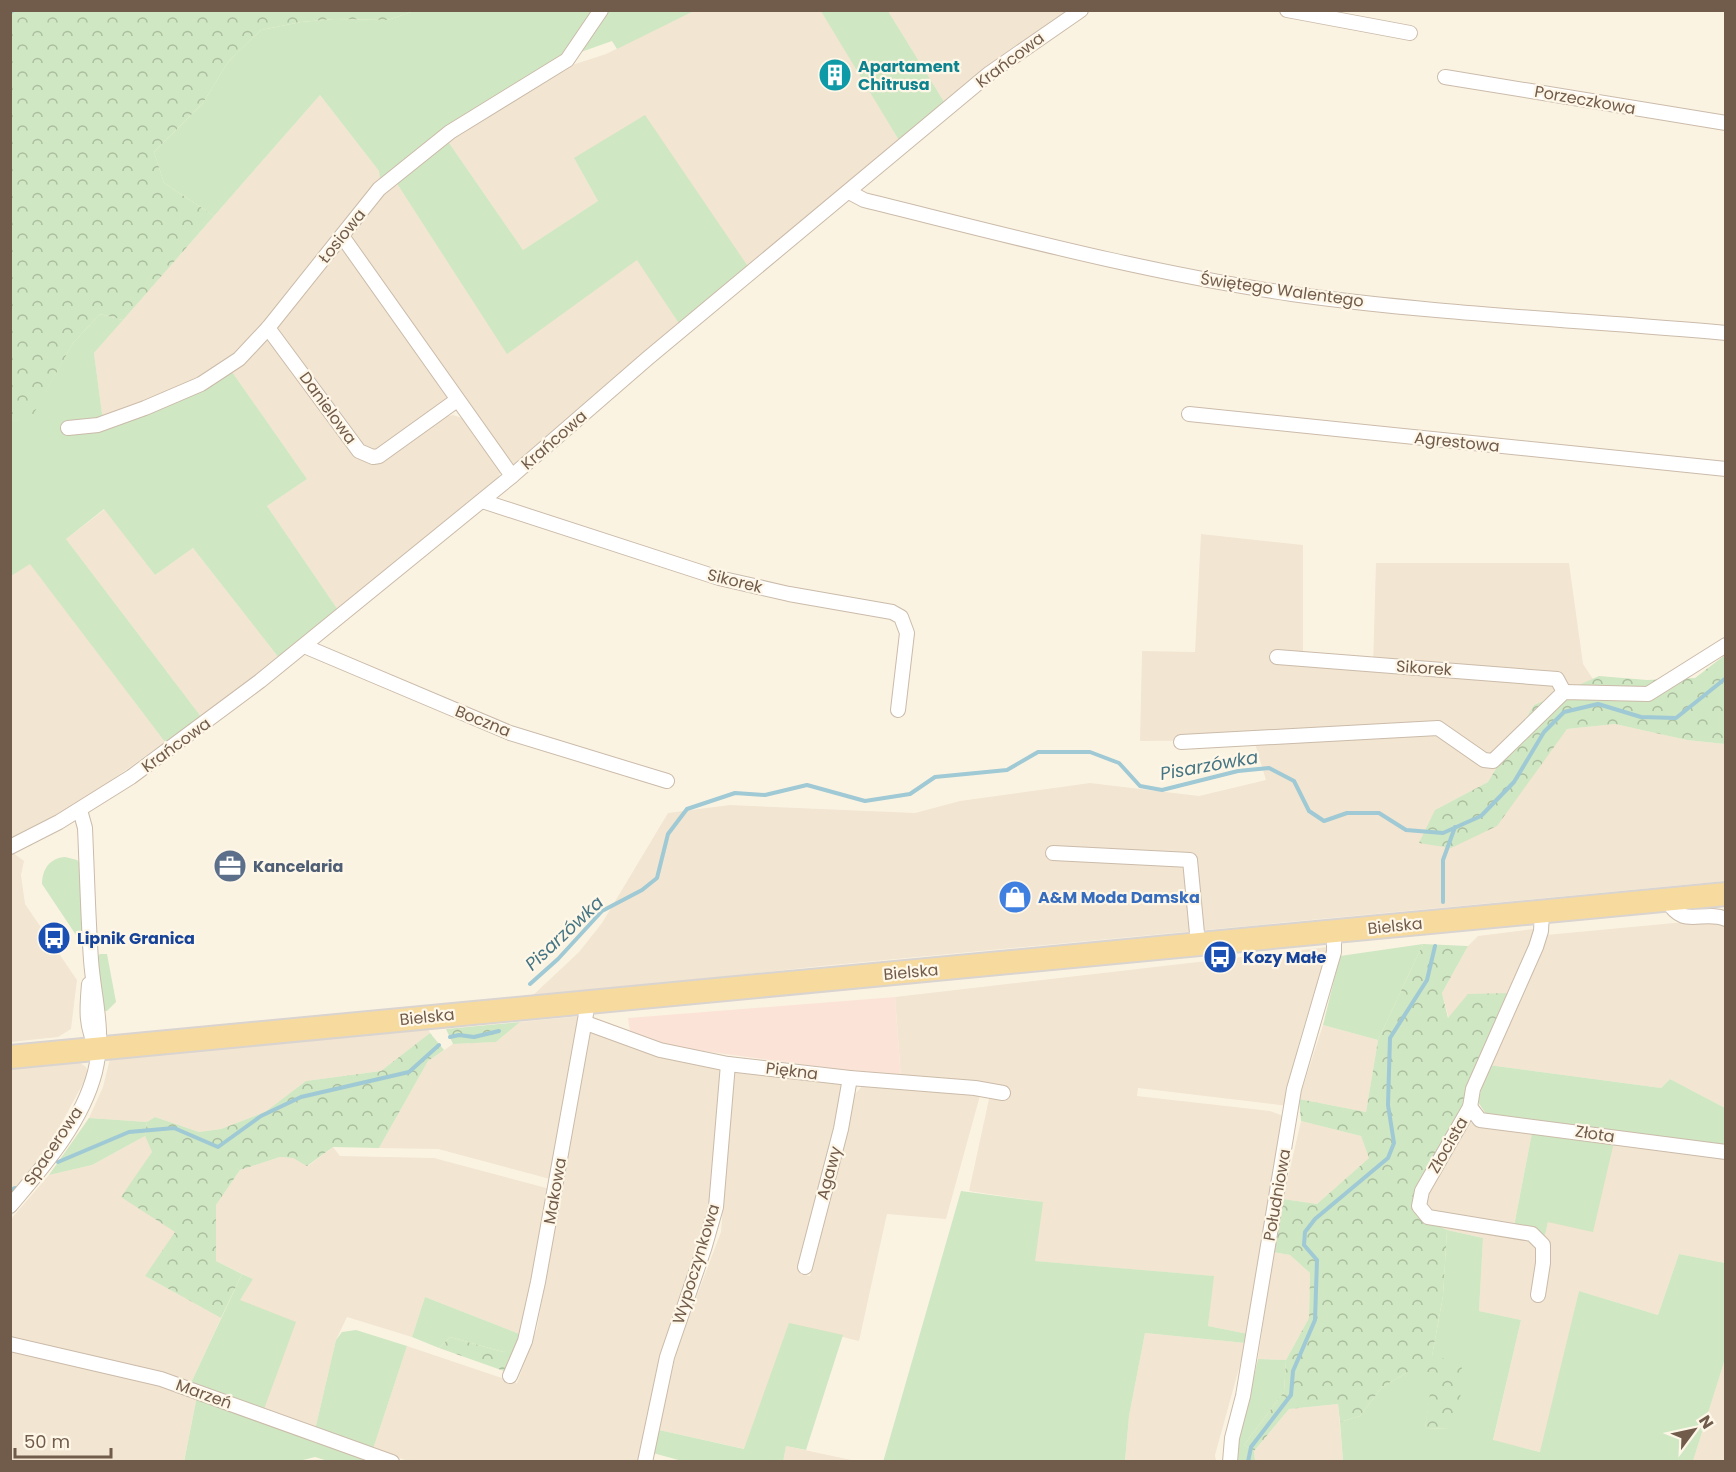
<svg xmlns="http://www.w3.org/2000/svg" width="1736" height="1472" font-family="Poppins,sans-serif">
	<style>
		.residential { fill: #f2e5d1 }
		.commercial { fill: #fbe4d7 }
		.green { fill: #cfe7c2 }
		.forest { fill: url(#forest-crowns) }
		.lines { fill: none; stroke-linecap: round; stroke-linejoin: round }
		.stream { stroke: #9fc9d4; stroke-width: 4 }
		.street-casing { stroke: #cbbbaa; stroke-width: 16 }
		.primary-casing { stroke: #dad4d0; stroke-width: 26 }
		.street { stroke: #fff; stroke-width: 14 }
		.primary { stroke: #f7db9e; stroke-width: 22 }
		.labels { text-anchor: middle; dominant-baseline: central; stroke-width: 4.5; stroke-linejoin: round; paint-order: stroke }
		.street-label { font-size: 16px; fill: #715b4a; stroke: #fef7e8 }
		.culture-label { font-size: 16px; font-weight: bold; fill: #0d838f; stroke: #fef7e8; text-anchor: start }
		.service-label { font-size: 16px; font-weight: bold; fill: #4e5e75; stroke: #fef7e8; text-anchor: start }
		.shop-label { font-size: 16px; font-weight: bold; fill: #366cbe; stroke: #fef7e8; text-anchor: start }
		.transit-label { font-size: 16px; font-weight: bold; fill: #164399; stroke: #fef7e8; text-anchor: start }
		.water-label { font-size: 18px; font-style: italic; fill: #457584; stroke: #fef7e8 }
	</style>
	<defs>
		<pattern id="forest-crowns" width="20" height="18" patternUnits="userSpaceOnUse" patternTransform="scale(1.5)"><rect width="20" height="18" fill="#cfe7c2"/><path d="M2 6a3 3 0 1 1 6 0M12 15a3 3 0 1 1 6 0" fill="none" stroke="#acbea0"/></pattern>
	</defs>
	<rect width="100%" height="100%" fill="#fbf3e2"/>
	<g class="residential">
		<polygon points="821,10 900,142 749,268 574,158 598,201 523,250 447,140 566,67 606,54 694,11"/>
		<polygon points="888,11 1074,11 946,105"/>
		<polygon points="320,95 379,171 380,181 266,327 222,369 108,419 102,414 94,353"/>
		<polygon points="394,179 507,353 638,259 680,325 513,465 504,459 351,238 352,230"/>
		<polygon points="343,247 448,390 449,404 373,452 361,448 277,330 279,323 336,250"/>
		<polygon points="266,340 274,340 357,453 367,463 378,463 440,418 453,415 462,418 471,426 501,470 497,482 338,610 267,506 307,479 230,369"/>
		<polygon points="105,509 155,575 193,548 279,658 202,718 66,539"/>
		<polygon points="1201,534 1303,545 1303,660 1373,666 1376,563 1569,563 1583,664 1593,679 1534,705 1488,782 1435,810 1535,769 1567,729 1615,724 1687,740 1725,744 1725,881 822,966 530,998 579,952 602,923 668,813 730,805 915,813 960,801 1090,783 1199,796 1266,780 1254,740 1140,741 1142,651 1195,652"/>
		<polygon points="30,563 165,742 75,806 11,842 11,576"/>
		<polygon points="12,852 24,861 21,875 25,904 77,980 71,1029 58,1037 11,1042"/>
		<polygon points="1706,920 1725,923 1725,1108 1670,1079 1661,1088 1488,1065 1546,935"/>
		<polygon points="1533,929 1533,948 1512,993 1449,1019 1442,993 1468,946 1478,936"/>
		<polygon points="1328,947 1298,1046 1288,1106 1138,1088 1137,1096 1270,1111 1286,1117 1248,1334 1208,1326 1213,1276 1034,1261 1042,1202 969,1191 992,1085 901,1078 895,997"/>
		<polygon points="582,1016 550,1179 438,1149 379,1148 428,1061 453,1044 496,1042 520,1022"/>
		<polygon points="1323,1025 1378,1040 1366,1112 1299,1099"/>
		<polygon points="591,1028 720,1067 710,1207 639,1461 411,1462 373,1449 407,1346 517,1383 537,1328"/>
		<polygon points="428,1029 430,1033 381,1071 306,1081 265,1112 221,1129 199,1132 155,1117 147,1122 89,1118 103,1087 110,1059 116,1057"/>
		<polygon points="77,1061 86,1067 88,1074 37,1169 11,1198 11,1068"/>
		<polygon points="741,1068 845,1083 839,1122 800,1274 810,1276 854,1095 866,1082 981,1092 946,1219 887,1214 859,1341 789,1324 745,1449 659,1430 677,1348 721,1232 733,1073"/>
		<polygon points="1301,1121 1361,1136 1369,1158 1317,1204 1283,1199"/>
		<polygon points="1467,1122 1532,1133 1514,1225 1545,1235 1548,1222 1614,1142 1725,1155 1725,1263 1679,1254 1658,1315 1579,1291 1541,1452 1493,1441 1521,1320 1479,1311 1483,1238 1447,1230 1426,1220 1427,1192"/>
		<polygon points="145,1136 152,1152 122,1197 176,1232 145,1276 221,1318 191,1383 11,1337 11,1219 49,1175 92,1165"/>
		<polygon points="333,1147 340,1156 434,1158 550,1189 522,1335 425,1297 412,1337 347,1317 336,1340 315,1430 264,1409 240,1299 253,1279 216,1261 216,1205 240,1170 280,1157 293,1158 308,1166"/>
		<polygon points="1273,1252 1290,1255 1310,1273 1309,1318 1286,1360 1258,1359"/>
		<polygon points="1145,1333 1246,1343 1215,1455 1216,1461 1125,1462 1129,1416"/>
		<polygon points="10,1350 154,1383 197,1396 184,1461 11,1461"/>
		<polygon points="1725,1359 1725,1461 1693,1461"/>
		<polygon points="1338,1404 1343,1461 1255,1461 1254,1451 1289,1409"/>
		<polygon points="786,1446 856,1461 783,1462"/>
	</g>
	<polygon class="commercial" points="895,997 901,1078 673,1047 630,1032 628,1018"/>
	<g class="green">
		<polygon points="414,11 596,11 565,55 380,181 379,171 320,95 214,216 164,183 154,152 203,103 228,62 261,30 301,22 334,19 388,20"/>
		<polygon points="606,11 694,11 617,49 612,41 581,52 579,48"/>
		<polygon points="821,11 888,11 946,105 900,142"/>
		<polygon points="645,115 749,268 680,325 637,260 507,354 394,179 447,140 523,250 598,201 574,158"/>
		<polygon points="100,314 123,320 94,353 102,414 108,419 230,369 307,479 267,506 338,610 279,658 193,548 155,575 104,509 66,539 202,718 165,742 30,564 11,576 11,420 29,421 73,343"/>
		<path d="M 65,857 L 77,860 L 81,865 L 84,947 L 42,884 C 42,869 50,858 65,857 Z"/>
		<polygon points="1423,944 1378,1040 1323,1025 1340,956"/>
		<polygon points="100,954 107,954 116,1002 107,1011 104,1011 97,957"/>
		<polygon points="1488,1065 1661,1088 1670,1079 1725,1108 1725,1147 1486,1114 1478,1102"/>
		<polygon points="89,1118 147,1122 145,1136 92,1165 49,1175"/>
		<polygon points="1532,1133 1614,1142 1593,1232 1548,1222 1545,1235 1514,1226"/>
		<polygon points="961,1191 1043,1202 1035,1261 1214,1276 1208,1326 1248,1334 1246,1343 1145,1333 1129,1416 1125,1461 883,1462"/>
		<polygon points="1447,1230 1483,1238 1479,1311 1521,1320 1493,1440 1540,1452 1579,1291 1658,1315 1679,1254 1725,1263 1725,1359 1693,1461 1343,1461 1340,1422 1360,1416 1382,1387 1408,1372 1434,1372 1425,1428 1449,1429 1432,1356 1443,1296"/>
		<polygon points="242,1274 253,1279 240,1300 296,1322 264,1409 191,1383"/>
		<polygon points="425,1297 522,1335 516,1355 510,1349 503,1352 450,1337 439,1348 412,1337"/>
		<polygon points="789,1323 843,1335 806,1450 786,1446 783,1462 682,1461 653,1453 659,1430 744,1449"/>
		<polygon points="356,1330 407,1346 373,1449 315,1430 336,1340 342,1332"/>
		<polygon points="1258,1359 1286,1360 1284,1392 1244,1445 1254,1451 1255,1461 1238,1462 1239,1441"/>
		<polygon points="197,1396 362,1456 361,1462 328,1461 315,1457 295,1462 184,1462"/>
	</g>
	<g class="forest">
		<polygon points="10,11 414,11 388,20 334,19 301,22 261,30 228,62 203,103 154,152 164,183 214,216 123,320 100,314 73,343 29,422 10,420"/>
		<polygon points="1725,655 1725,744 1687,740 1615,724 1567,729 1497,826 1451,848 1419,843 1435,810 1488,782 1534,705 1599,676 1647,680 1695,678"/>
		<polygon points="1423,944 1468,946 1442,993 1448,1018 1468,994 1512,993 1464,1108 1415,1194 1426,1220 1447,1230 1443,1296 1432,1356 1462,1363 1460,1405 1449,1429 1425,1428 1433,1372 1408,1372 1382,1387 1360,1416 1340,1422 1338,1404 1289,1409 1254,1451 1244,1445 1284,1392 1286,1360 1309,1318 1310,1273 1290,1255 1273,1252 1283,1199 1317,1204 1369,1158 1361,1136 1301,1121 1299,1099 1366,1112 1378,1040"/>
		<polygon points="520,1022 496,1042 453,1044 446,1029"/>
		<polygon points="430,1033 444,1050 428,1061 379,1148 333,1147 307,1166 293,1158 280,1157 240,1170 216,1205 216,1261 242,1274 221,1318 145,1276 175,1232 121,1197 152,1152 145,1136 147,1122 155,1117 199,1132 221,1129 265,1112 306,1081 381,1071"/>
		<polygon points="450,1337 503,1352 510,1348 516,1355 504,1371 439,1348"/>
	</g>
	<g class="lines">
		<g class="stream">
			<polyline points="10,13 13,10"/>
			<polyline points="1443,902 1443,860 1455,827"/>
			<polyline points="530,984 558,959 602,911 642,890 657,878 668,834 687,809 735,793 765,795 807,785 865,801 910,794 935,777 1007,770 1038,752 1090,752 1119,763 1140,786 1162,790 1238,771 1269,768 1294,781 1309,811 1324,821 1347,813 1379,813 1406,830 1443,833 1481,816 1514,782 1544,732 1564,712 1598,704 1641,717 1676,718 1726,678"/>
			<polyline points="450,1037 459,1035 474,1037 499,1031"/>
			<polyline points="58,1162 129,1132 174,1128 218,1147 261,1116 301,1097 409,1072 439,1045"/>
			<polyline points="10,1191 15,1188"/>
			<polyline points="1248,1462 1251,1447 1291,1395 1293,1371 1315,1320 1317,1260 1304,1245 1305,1232 1315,1219 1388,1158 1394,1143 1388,1105 1390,1038 1427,980 1435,946"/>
		</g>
		<g class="street-casing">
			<g id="street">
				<polyline points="1287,10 1410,33"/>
				<polyline points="1445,77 1726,123"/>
				<path d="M 849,192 L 864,200 C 1006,235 1147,273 1292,294 C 1436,314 1581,320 1726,333"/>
				<polyline points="342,236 512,476"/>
				<polyline points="268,328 359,451 373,457 379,456 457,400"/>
				<polyline points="1189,414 1726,469"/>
				<polyline points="68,428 98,425 145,408 201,384 239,359 268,328 379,189 450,132 567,60 601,10"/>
				<polyline points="482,501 719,578 789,594 892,612 901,617 907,633 898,710"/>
				<polyline points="304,646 510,733 667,781"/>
				<polyline points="1277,657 1557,679 1564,692"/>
				<polyline points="1181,742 1438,728 1484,760 1493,761 1564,692 1648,694 1726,645"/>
				<polyline points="10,847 59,822 131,777 260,681 512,476 648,358 990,73 1081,10"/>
				<polyline points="1053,853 1190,860 1198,944"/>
				<path d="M 1667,900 C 1683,930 1702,909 1726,919"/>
				<path d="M 89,984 C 87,1008 85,1026 97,1048"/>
				<polyline points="586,1023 660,1050 728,1064 850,1078 975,1088 1003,1093"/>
				<polyline points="1470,1107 1480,1120 1726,1152"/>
				<path d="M 10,1206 C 43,1167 82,1123 95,1072 C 105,1031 94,1000 91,960 C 88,916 87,872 85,828 L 80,810"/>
				<polyline points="805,1267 841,1129 850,1078"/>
				<polyline points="1538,1295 1543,1263 1543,1245 1532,1234 1428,1217 1419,1206 1422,1191 1470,1107 1473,1089 1536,947 1541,931 1542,912"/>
				<polyline points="10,1344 161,1379 392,1462"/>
				<polyline points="510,1376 525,1341 538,1282 586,1014"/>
				<polyline points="645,1462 667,1357 704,1249 716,1207 728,1064"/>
				<polyline points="1230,1462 1232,1438 1243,1396 1294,1089 1334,952 1334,932"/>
			</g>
		</g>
		<g class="primary-casing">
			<polyline id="primary" points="10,1057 1726,894"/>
		</g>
		<use href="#street" class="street"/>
		<use href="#primary" class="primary"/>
	</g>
	<defs>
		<g id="building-disc" transform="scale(1.725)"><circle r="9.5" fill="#0f9aa8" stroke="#fef7e8"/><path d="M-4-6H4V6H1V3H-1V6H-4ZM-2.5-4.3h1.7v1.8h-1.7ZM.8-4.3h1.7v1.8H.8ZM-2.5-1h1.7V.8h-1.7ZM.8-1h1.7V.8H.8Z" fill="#fff"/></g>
		<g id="office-disc" transform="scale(1.725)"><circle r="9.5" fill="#5c6f8a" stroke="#fef7e8"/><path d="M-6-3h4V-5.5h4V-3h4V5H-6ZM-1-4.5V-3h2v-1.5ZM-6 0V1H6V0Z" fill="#fff"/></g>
		<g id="shop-disc" transform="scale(1.725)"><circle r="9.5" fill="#3f7fe0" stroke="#fef7e8"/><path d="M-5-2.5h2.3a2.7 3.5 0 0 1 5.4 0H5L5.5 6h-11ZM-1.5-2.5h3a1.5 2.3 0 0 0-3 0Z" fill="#fff"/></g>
		<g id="bus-disc" transform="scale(1.725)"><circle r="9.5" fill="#1a4fb4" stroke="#fef7e8"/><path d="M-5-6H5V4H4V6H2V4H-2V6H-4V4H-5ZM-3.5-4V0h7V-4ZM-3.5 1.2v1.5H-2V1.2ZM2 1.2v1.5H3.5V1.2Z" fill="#fff"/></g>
	</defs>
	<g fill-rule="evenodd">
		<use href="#building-disc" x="835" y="75"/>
		<use href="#office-disc" x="230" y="866"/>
		<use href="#shop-disc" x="1015" y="897"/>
		<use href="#bus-disc" x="54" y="938"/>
		<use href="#bus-disc" x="1220" y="957"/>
	</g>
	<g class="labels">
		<g class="street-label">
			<text transform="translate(1010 60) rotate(-37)">Krańcowa</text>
			<text transform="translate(1585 100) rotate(10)">Porzeczkowa</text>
			<text transform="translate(342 236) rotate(-51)">Łosiowa</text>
			<text transform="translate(1282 290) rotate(8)">Świętego Walentego</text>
			<text transform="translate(328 408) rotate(54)">Danielowa</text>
			<text transform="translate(554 440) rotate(-41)">Krańcowa</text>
			<text transform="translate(1457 442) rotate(6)">Agrestowa</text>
			<text transform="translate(735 581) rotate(14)">Sikorek</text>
			<text transform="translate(1424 668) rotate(4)">Sikorek</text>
			<text transform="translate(483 721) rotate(22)">Boczna</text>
			<text transform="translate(176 745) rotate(-36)">Krańcowa</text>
			<text transform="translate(1395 926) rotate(-6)">Bielska</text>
			<text transform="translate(911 972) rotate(-5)">Bielska</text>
			<text transform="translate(427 1017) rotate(-6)">Bielska</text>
			<text transform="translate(792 1071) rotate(7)">Piękna</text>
			<text transform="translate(1595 1134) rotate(9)">Złota</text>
			<text transform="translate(1448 1145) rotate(-60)">Złocista</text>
			<text transform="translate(53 1146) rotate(-56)">Spacerowa</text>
			<text transform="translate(829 1173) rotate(-75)">Agawy</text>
			<text transform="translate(555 1191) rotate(-80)">Makowa</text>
			<text transform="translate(1277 1195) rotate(-80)">Południowa</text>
			<text transform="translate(696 1264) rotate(-73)">Wypoczynkowa</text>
			<text transform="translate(204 1394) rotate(20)">Marzeń</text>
		</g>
		<g class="culture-label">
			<text x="858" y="66">Apartament<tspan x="858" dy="18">Chitrusa</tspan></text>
		</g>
		<g class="service-label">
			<text x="253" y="866">Kancelaria</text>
		</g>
		<g class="shop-label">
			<text x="1038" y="897">A&amp;M Moda Damska</text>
		</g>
		<g class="transit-label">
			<text x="77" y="938">Lipnik Granica</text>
			<text x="1243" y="957">Kozy Małe</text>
		</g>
		<g class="water-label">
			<text transform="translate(1209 765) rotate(-10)">Pisarzówka</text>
			<text transform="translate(564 933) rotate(-43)">Pisarzówka</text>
		</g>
	</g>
	<rect width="1736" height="1472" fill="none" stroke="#715b4a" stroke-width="24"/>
	<g transform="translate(1694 1430) rotate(57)" stroke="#fef7e8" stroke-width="4.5" paint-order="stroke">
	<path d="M0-4.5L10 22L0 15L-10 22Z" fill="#715b4a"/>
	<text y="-9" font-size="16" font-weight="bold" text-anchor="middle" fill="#715b4a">N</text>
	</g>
	<path d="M15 1448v9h96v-9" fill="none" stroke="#715b4a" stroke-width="3"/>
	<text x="24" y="1448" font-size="18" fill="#715b4a" stroke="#fef7e8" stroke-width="4.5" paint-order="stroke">50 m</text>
</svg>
